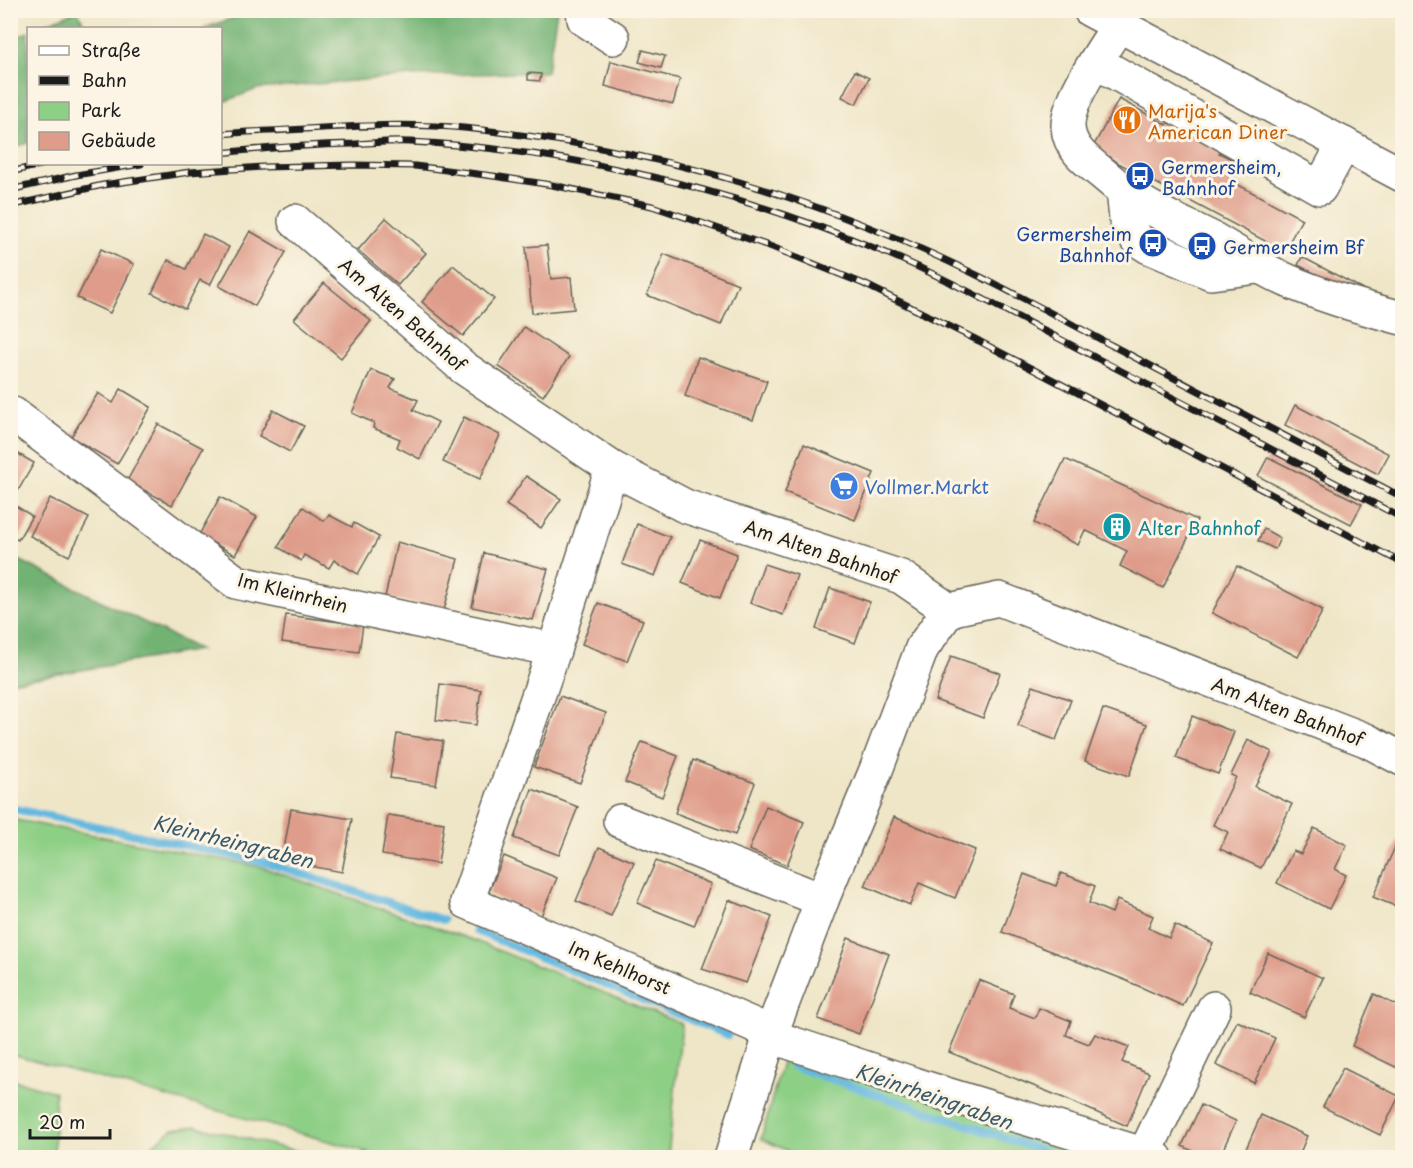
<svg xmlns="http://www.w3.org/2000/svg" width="1413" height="1168" font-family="'Playpen Sans',sans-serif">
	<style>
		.green { fill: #8ecf86; stroke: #557651; stroke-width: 1.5 }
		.forest { fill: #72b273; stroke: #476748; stroke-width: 1.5 }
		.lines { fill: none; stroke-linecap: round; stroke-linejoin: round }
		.stream { stroke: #63b8e0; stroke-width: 8 }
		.building { fill: #df9c8a }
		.minor-casing { stroke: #666358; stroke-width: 36 }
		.minor { stroke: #fff; stroke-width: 33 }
		.rail-casing { stroke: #1c1c1c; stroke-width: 7 }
		.rail { stroke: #fcf5e5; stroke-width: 4.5; stroke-dasharray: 14; stroke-linecap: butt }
		.labels { text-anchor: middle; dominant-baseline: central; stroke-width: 6; stroke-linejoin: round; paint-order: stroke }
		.food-label { font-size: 18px; fill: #c56008; stroke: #fcf5e5; text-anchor: start }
		.transit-label { font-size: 18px; fill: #164399; stroke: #fcf5e5; text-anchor: start }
		.street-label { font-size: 18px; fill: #1c1c1c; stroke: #fcf5e5 }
		.shop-label { font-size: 18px; fill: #366cbe; stroke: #fcf5e5; text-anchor: start }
		.culture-label { font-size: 18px; fill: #0d838f; stroke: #fcf5e5; text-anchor: start }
		.water-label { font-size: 20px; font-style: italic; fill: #385a6a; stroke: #fcf5e5 }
	</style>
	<rect width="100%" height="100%" fill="#fcf5e5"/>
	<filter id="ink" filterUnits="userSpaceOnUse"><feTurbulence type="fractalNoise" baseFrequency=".0167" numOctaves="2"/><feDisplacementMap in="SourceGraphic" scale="12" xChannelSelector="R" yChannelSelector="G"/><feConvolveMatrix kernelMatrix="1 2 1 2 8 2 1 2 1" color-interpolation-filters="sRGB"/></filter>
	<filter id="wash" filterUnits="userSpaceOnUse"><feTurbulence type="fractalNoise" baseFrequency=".008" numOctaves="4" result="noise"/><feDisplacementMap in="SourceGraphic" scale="24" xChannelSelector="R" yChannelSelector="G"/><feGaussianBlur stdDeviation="1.35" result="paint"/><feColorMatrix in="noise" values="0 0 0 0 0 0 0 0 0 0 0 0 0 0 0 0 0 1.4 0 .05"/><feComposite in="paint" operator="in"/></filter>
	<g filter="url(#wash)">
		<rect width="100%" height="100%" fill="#efe6c8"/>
		<g class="green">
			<polygon points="11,819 261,867 473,940 682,1024 668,1157 352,1157 368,1152 11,1054"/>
			<polygon points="786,1047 1112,1157 802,1157 761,1139"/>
			<polygon points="11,1079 55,1092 54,1157 11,1157"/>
			<polygon points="196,1126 321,1157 137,1157 173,1129"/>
		</g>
		<g class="forest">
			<polygon points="76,11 78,11 86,28 36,28"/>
			<polygon points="254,11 254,10 557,11 547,72 411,76 257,89 221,103 220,28 204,28"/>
			<polygon points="28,32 28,143 11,148 11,40"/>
			<polygon points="11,556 200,650 11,682"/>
		</g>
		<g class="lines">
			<g class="stream">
				<polyline points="10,808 268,863 443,920"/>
				<polyline points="476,931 728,1035"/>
				<polyline points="793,1066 1064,1158"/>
			</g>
		</g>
		<g id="blocks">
			<g class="building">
				<polygon points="643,50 665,56 661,68 639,62"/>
				<polygon points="611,61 680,79 673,104 605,86"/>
				<polygon points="855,71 869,78 856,104 842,97"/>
				<polygon points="528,73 541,74 540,81 528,80"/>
				<polygon points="1119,99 1167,125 1178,103 1230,131 1219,153 1241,164 1231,181 1302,219 1284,251 1092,149"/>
				<polygon points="386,218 426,253 398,285 358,250"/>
				<polygon points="250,231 286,252 255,306 219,286"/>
				<polygon points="203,234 229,247 210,285 200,280 185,309 152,293 168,260 186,269"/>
				<polygon points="547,245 551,279 571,277 574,309 532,313 526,247"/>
				<polygon points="101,249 134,264 110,313 77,298"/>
				<polygon points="664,254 738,284 721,325 647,295"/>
				<polygon points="1302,257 1365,290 1362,297 1298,265"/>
				<polygon points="453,265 494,299 463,336 422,302"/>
				<polygon points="324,283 371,321 341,358 294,319"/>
				<polygon points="524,327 569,357 543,396 498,366"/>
				<polygon points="698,357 767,381 753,420 685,396"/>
				<polygon points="371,370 395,379 390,388 418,400 413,410 438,422 420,459 397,447 400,439 373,428 374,423 352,413"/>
				<polygon points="121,389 151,407 117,464 71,437 98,393 113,403"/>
				<polygon points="1295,405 1389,454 1378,474 1285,425"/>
				<polygon points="273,410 304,426 290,452 259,436"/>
				<polygon points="464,417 500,435 480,479 443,462"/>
				<polygon points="158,424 203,448 172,505 127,481"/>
				<polygon points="804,444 874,473 855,520 785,492"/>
				<polygon points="10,449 34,463 11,503 32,516 18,540 10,536"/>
				<polygon points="1268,457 1362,504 1351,524 1258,476"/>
				<polygon points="1065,459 1197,520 1163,588 1120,566 1127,551 1085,530 1078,545 1034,523"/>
				<polygon points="526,476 561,499 541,528 506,505"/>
				<polygon points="220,497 257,517 235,555 199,535"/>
				<polygon points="50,498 89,518 69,556 30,536"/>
				<polygon points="303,507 324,521 329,515 352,527 354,523 379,537 358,574 334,560 329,568 304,555 301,561 278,547"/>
				<polygon points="637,524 670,537 655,576 622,564"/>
				<polygon points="1264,529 1280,538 1275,549 1258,541"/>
				<polygon points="700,540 737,554 720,598 682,583"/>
				<polygon points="397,542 458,559 444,610 385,597"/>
				<polygon points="484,553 548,569 533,620 472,607"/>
				<polygon points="764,564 797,575 783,615 750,603"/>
				<polygon points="1237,566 1323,610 1298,657 1212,613"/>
				<polygon points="830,588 870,602 855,643 816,629"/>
				<polygon points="598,603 643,620 627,661 582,644"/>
				<polygon points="286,615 363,625 359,652 282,642"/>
				<polygon points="951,656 1000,673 983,718 935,700"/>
				<polygon points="440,684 481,690 476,725 436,720"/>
				<polygon points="1033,686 1071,700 1056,740 1018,726"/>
				<polygon points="560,696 606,713 580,783 534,767"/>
				<polygon points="1103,709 1147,724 1129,776 1085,761"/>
				<polygon points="1192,716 1234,732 1218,774 1176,758"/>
				<polygon points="397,734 443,741 436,785 390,778"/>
				<polygon points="1248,740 1272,752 1255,787 1292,804 1261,868 1220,849 1228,832 1213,825 1236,777 1231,775"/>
				<polygon points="642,742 678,756 662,797 625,782"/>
				<polygon points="693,760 755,783 735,835 675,813"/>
				<polygon points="532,789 578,807 559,855 514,838"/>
				<polygon points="766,806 804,822 787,865 749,850"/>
				<polygon points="291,809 352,819 342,872 282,861"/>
				<polygon points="388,815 444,823 438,864 382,855"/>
				<polygon points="894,817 975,850 955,898 919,883 910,905 865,886"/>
				<polygon points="1314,828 1347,845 1335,869 1346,875 1329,909 1277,883 1293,851 1301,854"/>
				<polygon points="1398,840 1402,842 1402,909 1373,897"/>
				<polygon points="599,847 634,862 611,916 576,901"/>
				<polygon points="504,856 557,878 541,916 488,894"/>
				<polygon points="656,861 711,884 694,926 637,903"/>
				<polygon points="1061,873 1095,886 1089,903 1112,913 1117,900 1153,916 1148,928 1169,938 1175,925 1213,943 1183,1006 1125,980 1002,932 1024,874 1056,886"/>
				<polygon points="729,900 772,917 746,983 702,969"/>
				<polygon points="848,938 889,954 859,1034 818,1019"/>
				<polygon points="1268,953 1323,978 1304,1017 1250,992"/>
				<polygon points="979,980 1014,994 1009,1008 1035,1018 1039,1008 1071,1021 1066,1035 1089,1044 1095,1034 1129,1047 1122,1062 1149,1073 1127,1126 1066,1099 949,1052"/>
				<polygon points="1374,994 1402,1008 1402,1070 1352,1046"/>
				<polygon points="1237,1021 1275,1038 1254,1083 1216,1065"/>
				<polygon points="1343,1068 1399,1096 1380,1135 1323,1107"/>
				<polygon points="1201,1105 1236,1121 1219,1158 1208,1158 1182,1146"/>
				<polygon points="1261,1115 1307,1136 1298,1158 1242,1158"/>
			</g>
		</g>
	</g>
	<g filter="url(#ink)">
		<use href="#blocks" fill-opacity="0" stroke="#666358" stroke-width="1.5"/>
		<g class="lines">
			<g class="minor-casing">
				<g id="minor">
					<polyline points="583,10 584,19 613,38"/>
					<polyline points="1090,10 1402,175"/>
					<path d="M 1118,26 C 1103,50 1067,100 1068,127 C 1069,148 1087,161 1102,173 C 1109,179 1116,185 1123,190 C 1151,211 1184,224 1215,240 C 1239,254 1261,269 1286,280 C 1324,297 1363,308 1402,318"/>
					<polyline points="1096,62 1320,188 1344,144"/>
					<polyline points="1123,190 1126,219 1131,231 1138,240 1149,247 1211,273 1258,267"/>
					<polyline points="295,221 464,368 612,468 685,506 901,577 949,610 999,599 1366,740 1402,759"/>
					<polyline points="10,414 13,414 236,582 554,650"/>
					<polyline points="612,468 554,650 467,902 754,1025 770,1036 926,1088 1156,1158"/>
					<polyline points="620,821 822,900"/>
					<polyline points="1145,1153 1214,1008"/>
					<polyline points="731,1158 770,1036 822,900 876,770 922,648 949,610"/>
				</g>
			</g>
			<use href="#minor" class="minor"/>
			<g class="rail-casing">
				<g id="rail">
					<path d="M 220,134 L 247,132 C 319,129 392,121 464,128 C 602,142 737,174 866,226 C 951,259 1031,302 1111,345 C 1208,396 1305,447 1402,497"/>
					<path d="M 220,153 C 265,148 309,145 353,144 C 372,143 391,141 410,142 C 573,150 734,190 884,252 C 944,277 1002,309 1060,339 C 1175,398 1288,458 1402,518"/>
					<polyline points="10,172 45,164"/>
					<polyline points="10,190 76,175 141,164"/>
					<polyline points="10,206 103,185 190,172 263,167 353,165 415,166 493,176 552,185 652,206 772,247 864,284 979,341 1402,563"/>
				</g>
			</g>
			<use href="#rail" class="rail"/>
		</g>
	</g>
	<defs>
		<g id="restaurant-disc" transform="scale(1.5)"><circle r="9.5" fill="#e8710a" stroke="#fcf5e5"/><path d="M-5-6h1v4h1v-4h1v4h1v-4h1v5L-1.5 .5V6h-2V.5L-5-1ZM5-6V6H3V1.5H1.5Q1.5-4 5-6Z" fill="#fff"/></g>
		<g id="bus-disc" transform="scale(1.5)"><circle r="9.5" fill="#1a4fb4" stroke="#fcf5e5"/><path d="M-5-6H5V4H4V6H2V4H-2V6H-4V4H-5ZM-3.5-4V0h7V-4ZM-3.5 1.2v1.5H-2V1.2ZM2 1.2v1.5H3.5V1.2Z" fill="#fff"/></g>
		<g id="supermarket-disc" transform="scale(1.5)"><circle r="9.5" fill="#3f7fe0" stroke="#fcf5e5"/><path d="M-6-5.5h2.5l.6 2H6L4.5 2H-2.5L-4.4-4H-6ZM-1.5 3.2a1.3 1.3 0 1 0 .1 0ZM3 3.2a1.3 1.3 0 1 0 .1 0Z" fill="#fff"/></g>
		<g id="building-disc" transform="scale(1.5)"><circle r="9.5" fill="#0f9aa8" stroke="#fcf5e5"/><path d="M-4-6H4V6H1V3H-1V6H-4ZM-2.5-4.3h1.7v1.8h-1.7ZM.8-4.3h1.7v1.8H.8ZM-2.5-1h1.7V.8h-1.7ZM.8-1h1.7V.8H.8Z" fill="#fff"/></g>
	</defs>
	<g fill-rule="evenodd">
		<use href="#restaurant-disc" x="1127" y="120"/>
		<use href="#bus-disc" x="1140" y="176"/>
		<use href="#bus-disc" x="1153" y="243"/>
		<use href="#bus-disc" x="1202" y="246"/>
		<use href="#supermarket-disc" x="844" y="486"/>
		<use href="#building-disc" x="1117" y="527"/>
	</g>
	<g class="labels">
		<g class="food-label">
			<text x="1148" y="110">Marija's<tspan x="1148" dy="21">American Diner</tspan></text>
		</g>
		<g class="transit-label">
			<text x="1161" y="166">Germersheim,<tspan x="1161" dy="21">Bahnhof</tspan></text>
			<text x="1132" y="233" text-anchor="end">Germersheim<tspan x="1132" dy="21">Bahnhof</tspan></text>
			<text x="1223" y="246">Germersheim Bf</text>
		</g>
		<g class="street-label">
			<text transform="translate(403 314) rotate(41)">Am Alten Bahnhof</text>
			<text transform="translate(821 551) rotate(19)">Am Alten Bahnhof</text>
			<text transform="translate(293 592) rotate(14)">Im Kleinrhein</text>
			<text transform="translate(1288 711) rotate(21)">Am Alten Bahnhof</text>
			<text transform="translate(620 967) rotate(23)">Im Kehlhorst</text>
		</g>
		<g class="shop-label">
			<text x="865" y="486">Vollmer.Markt</text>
		</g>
		<g class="culture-label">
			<text x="1138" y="527">Alter Bahnhof</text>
		</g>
		<g class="water-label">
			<text transform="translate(233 841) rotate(14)">Kleinrheingraben</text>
			<text transform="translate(934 1096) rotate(19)">Kleinrheingraben</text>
		</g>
	</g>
	<rect width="1413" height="1168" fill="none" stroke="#fcf5e5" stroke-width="36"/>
	<rect x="27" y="27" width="195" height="138" fill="#fcf5e5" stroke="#a29e95" stroke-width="1.5"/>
	<rect x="39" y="46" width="30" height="9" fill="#ffffff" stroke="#a29e95" stroke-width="1.5"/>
	<text x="81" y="57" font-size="18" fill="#1c1c1c">Straße</text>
	<rect x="39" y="76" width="30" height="9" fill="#1c1c1c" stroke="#a29e95" stroke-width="1.5"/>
	<text x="81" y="87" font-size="18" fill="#1c1c1c">Bahn</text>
	<rect x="39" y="102" width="30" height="18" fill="#8ecf86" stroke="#a29e95" stroke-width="1.5"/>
	<text x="81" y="117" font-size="18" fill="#1c1c1c">Park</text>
	<rect x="39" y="132" width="30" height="18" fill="#df9c8a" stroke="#a29e95" stroke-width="1.5"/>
	<text x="81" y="147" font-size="18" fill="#1c1c1c">Gebäude</text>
	<path d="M30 1129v9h80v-9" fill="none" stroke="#1c1c1c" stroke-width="3"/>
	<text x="39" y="1129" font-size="18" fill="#1c1c1c" stroke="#fcf5e5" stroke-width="4.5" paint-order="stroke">20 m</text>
</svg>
